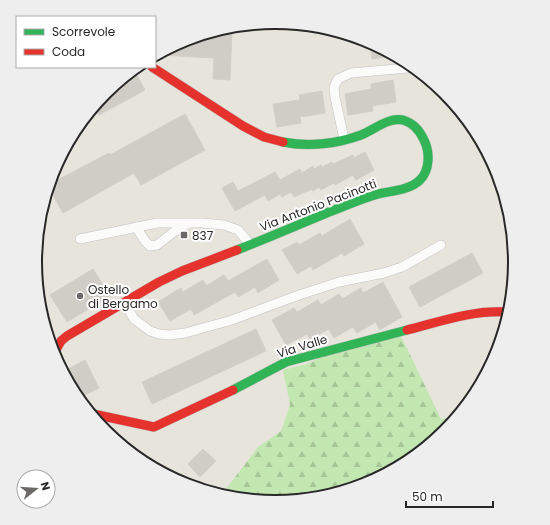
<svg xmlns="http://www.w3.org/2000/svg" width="550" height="525" font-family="Poppins,sans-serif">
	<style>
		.forest { fill: url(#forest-firs) }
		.building { fill: #d0cdc7; stroke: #d2cfc8 }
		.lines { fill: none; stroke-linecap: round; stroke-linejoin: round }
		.street-casing { stroke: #c4c2c3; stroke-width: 10 }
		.fast-casing { stroke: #c4c2c3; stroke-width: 10 }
		.jam-casing { stroke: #c4c2c3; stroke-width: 10 }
		.street { stroke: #fbfbfa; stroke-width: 9 }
		.fast { stroke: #30b455; stroke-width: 9 }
		.jam { stroke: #e5322d; stroke-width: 9 }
		.poi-dot { fill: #6b6a67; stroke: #fff; stroke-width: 1.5 }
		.labels { text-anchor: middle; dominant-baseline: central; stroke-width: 4; stroke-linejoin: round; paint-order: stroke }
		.street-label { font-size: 12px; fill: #282828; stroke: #fff }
		.poi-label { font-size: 12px; fill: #282828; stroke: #fff; text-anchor: start }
		.rim { fill: none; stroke: #282828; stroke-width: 2 }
	</style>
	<defs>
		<pattern id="forest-firs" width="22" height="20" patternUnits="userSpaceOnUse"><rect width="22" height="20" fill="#c2e7b1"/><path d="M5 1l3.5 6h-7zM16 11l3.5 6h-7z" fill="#a7c698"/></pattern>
	</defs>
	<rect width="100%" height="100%" fill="#e7e4dc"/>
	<polygon class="forest" points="400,334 441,419 456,416 445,433 367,485 275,503 223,493 258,447 281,431 290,405 283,370 307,364 333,352"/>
	<g class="building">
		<polygon points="232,30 230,80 213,79 214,58 161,55 183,40 200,37 213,38 213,34"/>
		<polygon points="370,42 391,56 372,59"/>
		<polygon points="135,72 145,90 99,115 95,107 105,92"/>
		<polygon points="393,80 396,102 372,106 373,111 348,115 345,94 371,89 371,84"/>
		<polygon points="322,91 325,113 300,117 301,123 277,127 273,104 300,100 299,95"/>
		<polygon points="185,114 205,150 141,185 134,173 63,213 49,188 50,184 109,153 110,155"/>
		<polygon points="365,152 374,170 356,180 353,175 335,185 334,183 321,190 319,187 313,191 312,189 294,197 291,192 282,197 280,194 268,201 265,195 235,211 222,188 233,182 238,191 275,172 280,180 300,169 302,173 313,166 314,169 321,165 322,167 332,162 333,164 353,155 354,158"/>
		<polygon points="350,219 364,244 344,256 342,253 313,270 311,266 297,274 282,250 297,242 299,245 320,233 322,236"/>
		<polygon points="472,253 483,273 420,307 409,287"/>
		<polygon points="267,259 279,280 258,293 255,287 238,297 235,292 194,315 191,309 170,321 158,302 181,288 183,292 203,280 206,286 224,275 228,281"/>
		<polygon points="93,269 110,296 67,322 50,295"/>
		<polygon points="383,282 402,317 381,329 379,329 376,322 357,333 353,327 334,338 329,329 310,339 307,334 286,345 272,320 294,308 297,312 318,300 321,305 339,294 342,299 361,288 363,293"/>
		<polygon points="256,329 266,351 152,404 142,382"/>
		<polygon points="85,360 99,388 81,397 64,371"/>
		<polygon points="203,449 216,461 200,477 188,464"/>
	</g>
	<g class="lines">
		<g class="street-casing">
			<g id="street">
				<polyline points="344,139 335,97 334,87 338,79 351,73 408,68"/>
				<polyline points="136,227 145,241 150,246 157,245 175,231 189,223"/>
				<polyline points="80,239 157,223 202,223 224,225 238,230 250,244"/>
				<polyline points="124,302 134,319 150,331 159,334 169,335 185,333 232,320 299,295 339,282 384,273 402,267 441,245"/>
			</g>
		</g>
		<g class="fast-casing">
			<g id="fast">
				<path d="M 237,250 C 268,238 298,225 329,212 C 345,206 361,199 378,194 C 391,191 410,190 420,180 C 430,170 430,152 424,140 C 420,131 413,123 403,120 C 388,117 374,130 361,135 C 337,144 308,147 283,142"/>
				<polyline points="233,390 286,362 407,330"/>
			</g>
		</g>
		<g class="jam-casing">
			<g id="jam">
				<polyline points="152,67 243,126 264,137 283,142"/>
				<path d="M 407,330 C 439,322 472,310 506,312"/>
				<polyline points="53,355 61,341 67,336 159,282 182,271 237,250"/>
				<polyline points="93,414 154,427 233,390"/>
			</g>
		</g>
		<use href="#street" class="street"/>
		<use href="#fast" class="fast"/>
		<use href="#jam" class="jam"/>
	</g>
	<g class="poi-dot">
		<rect x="180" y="231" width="8" height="8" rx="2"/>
		<circle cx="80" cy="296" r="4"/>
	</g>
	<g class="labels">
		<g class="street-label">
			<text transform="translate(318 205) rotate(-21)">Via Antonio Pacinotti</text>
			<text transform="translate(302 346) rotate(-17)">Via Valle</text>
		</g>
		<g class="poi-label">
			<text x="192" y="235">837</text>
			<text x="88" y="289">Ostello<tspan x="88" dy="14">di Bergamo</tspan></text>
		</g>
	</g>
	<path d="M0 0H550V525H0ZM42 262a233 233 0 1 1 466 0a233 233 0 1 1-466 0Z" fill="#eee" fill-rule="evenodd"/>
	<path class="rim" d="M42 262a233 233 0 1 1 466 0a233 233 0 1 1-466 0Z"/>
	<rect x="16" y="16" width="140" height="52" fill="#ffffff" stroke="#a9a9a9"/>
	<rect x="24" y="29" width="20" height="6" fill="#30b455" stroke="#a9a9a9"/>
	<text x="52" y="36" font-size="12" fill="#282828">Scorrevole</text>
	<rect x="24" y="49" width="20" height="6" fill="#e5322d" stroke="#a9a9a9"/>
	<text x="52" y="56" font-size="12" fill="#282828">Coda</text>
	<g transform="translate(36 489) rotate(73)"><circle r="19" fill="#ffffff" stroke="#a9a9a9"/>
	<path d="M0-3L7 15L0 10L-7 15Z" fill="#6b6a67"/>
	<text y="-6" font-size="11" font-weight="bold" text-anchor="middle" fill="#282828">N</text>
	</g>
	<path d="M406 501v6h87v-6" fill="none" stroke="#282828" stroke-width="2"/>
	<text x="412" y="501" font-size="12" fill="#282828" stroke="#ffffff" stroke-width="3" paint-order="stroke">50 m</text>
</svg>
